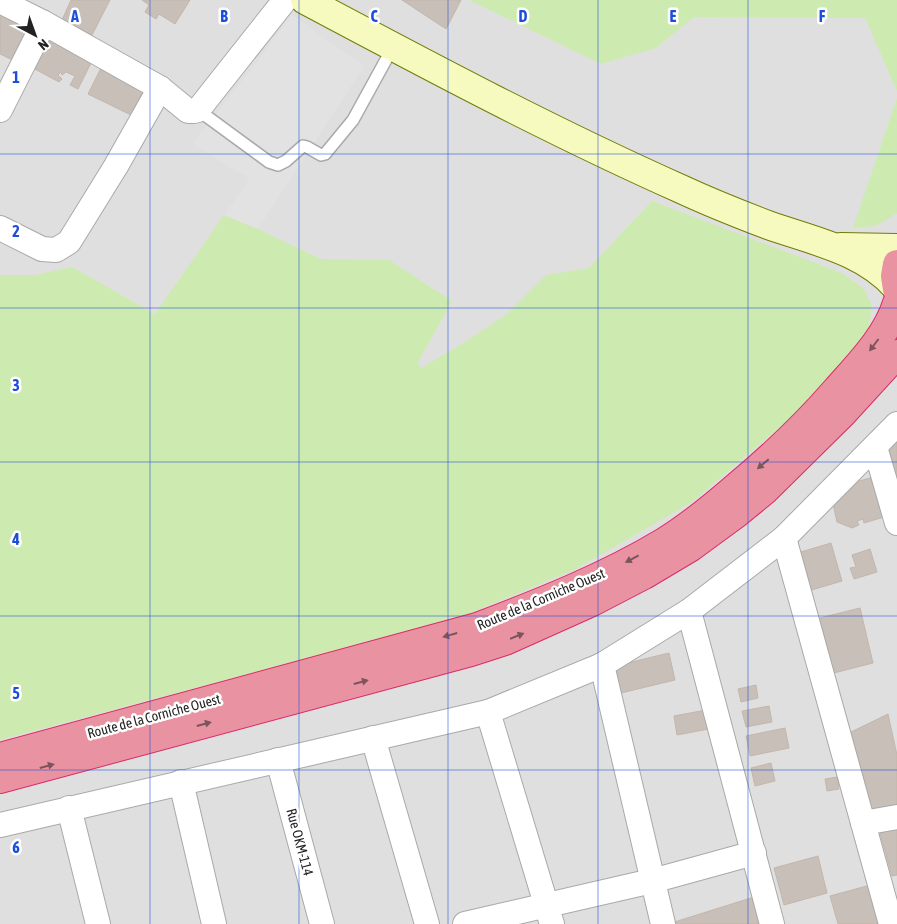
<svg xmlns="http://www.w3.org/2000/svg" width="897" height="924" font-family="'Asap Condensed',sans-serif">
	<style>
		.residential { fill: #e0dfdf }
		.grass { fill: #cdebb0 }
		.parking { fill: #e2e2e2 }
		.building { fill: #c7bfb8; stroke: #c4b6ab }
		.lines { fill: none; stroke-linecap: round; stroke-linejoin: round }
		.lane-casing { stroke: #a9a9a9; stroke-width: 14 }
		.street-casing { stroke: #a9a9a9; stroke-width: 26 }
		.secondary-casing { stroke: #707d05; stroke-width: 30 }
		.highway-casing { stroke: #dc2a67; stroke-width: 30 }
		.lane { stroke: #fff; stroke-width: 11 }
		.street { stroke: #fff; stroke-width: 24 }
		.secondary { stroke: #f7fabf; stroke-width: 28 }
		.highway { stroke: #e892a2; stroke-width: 28 }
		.oneway { fill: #7b545c }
		.grid { fill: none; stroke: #1d4ed8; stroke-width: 1; stroke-opacity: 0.55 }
		.labels { text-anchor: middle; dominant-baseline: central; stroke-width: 5; stroke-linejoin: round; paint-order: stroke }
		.street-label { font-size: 14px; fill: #222; stroke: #fff }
		.grid-label { font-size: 16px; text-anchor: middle; font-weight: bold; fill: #1d4ed8; stroke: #fff; stroke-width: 5; stroke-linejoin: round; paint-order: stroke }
	</style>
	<rect width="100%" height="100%" fill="#f2efe9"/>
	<rect class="residential" x="0" y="0" width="897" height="924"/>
	<g class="grass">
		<polygon points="469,0 897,0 897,91 865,18 694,17 656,48 601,64"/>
		<polygon points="897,98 897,213 876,226 853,228"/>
		<polygon points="652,201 842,273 864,289 872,306 868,331 806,405 692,502 576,569 461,617 0,740 0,275 36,275 72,267 155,314 224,215 258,229 321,259 389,260 452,301 418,362 421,368 460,345 507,314 546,275 589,268"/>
	</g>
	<polygon class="parking" points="292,15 364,66 258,229 224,215 250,179 192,144 254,66"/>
	<g class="building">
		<polygon points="71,0 110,0 92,35 62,20"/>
		<polygon points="142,0 190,0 175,24 159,14 156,19 145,12 149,5"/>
		<polygon points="402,0 461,0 446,29"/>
		<polygon points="0,11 38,30 21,64 0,54"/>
		<polygon points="48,39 92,61 78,89 70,85 75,76 66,72 62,75 61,72 58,75 62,79 59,82 33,68"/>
		<polygon points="104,62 147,83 131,115 88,94"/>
		<polygon points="897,432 897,519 877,449"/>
		<polygon points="873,477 884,517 864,523 863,519 857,521 859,525 852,528 837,522 832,499 846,485"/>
		<polygon points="831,543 842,581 805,592 794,554"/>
		<polygon points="870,549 877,572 854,579 850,568 856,567 852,555"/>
		<polygon points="860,608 873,663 830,674 816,619"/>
		<polygon points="669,653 675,680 617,694 611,667"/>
		<polygon points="756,685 758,698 741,702 738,689"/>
		<polygon points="769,706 772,722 746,727 742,711"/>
		<polygon points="711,709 714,728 677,735 674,716"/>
		<polygon points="888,714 897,755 897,812 869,816 847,734"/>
		<polygon points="785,728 789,748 750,756 746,736"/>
		<polygon points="771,763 775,781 755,786 751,768"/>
		<polygon points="837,777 839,789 827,791 825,779"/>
		<polygon points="897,827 897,875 892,876 880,833"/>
		<polygon points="818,856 827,893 784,905 774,868"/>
		<polygon points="874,884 884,924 838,924 830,896"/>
		<polygon points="754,897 762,924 668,924"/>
	</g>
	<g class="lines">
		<g class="lane-casing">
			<polyline id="lane" points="198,110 269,162 278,165 286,161 303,146 307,147 321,155 325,154 353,120 393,47"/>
		</g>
		<g class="street-casing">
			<g id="street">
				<polyline points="0,1 44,23 160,88 188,111 194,111 198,110 285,0"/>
				<polyline points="0,110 44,23"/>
				<polyline points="0,228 42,249 56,250 69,242 116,166 160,88"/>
				<polyline points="875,447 897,523"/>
				<polyline points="784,538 891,924"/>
				<polyline points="689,611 772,924"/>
				<polyline points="602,665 663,924"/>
				<polyline points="488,712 552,924"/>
				<polyline points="373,738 427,924"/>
				<polyline points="278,760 322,924"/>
				<polyline points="181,782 214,924"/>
				<polyline points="69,808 98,924"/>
				<polyline points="863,823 897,817"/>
				<polyline points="0,825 488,712 602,665 689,611 784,538 897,424"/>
				<polyline points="465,924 652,881 754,853"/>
			</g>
		</g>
		<g class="secondary-casing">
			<g id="secondary">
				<path d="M 305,0 C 429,66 553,132 681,189 C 709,202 739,214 768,225 C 813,241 863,250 896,287"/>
				<polyline points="841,247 897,248"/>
			</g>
		</g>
		<g class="highway-casing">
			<g id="highway">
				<polyline points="897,264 895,276 897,289"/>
				<path d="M 0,757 L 477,627 C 540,603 606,577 664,542 C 690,526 713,507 736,487 C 772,457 806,425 837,389 C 859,364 887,336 897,303"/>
				<polyline points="0,779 471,652 505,641 592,602 644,575 691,547 736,514 764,491 842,414 897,354"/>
			</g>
		</g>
		<use href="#lane" class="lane"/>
		<use href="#street" class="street"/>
		<use href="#secondary" class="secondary"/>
		<use href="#highway" class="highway"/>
	</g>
	<defs><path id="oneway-solid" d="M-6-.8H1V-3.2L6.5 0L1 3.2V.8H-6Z" transform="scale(1.25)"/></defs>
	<g class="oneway">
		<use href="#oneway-solid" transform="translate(874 345) rotate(127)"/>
		<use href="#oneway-solid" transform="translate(763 464) rotate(140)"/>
		<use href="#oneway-solid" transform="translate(632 559) rotate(152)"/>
		<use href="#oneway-solid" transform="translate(450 635) rotate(164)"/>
		<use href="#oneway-solid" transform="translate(517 636) rotate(-22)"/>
		<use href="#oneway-solid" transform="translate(361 682) rotate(-15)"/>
		<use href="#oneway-solid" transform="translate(204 724) rotate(-15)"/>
		<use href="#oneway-solid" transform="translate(47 766) rotate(-15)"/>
	</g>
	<path class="grid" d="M 150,0 L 150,924M 299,0 L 299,924M 448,0 L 448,924M 598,0 L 598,924M 748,0 L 748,924M 0,154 L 897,154M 0,308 L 897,308M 0,462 L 897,462M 0,616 L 897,616M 0,770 L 897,770"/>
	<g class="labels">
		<g class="street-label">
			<text transform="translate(541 599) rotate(-23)">Route de la Corniche Ouest</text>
			<text transform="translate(154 716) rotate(-15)">Route de la Corniche Ouest</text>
			<text transform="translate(300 842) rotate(75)">Rue OKM-114</text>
		</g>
	</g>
	<g class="grid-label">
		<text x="75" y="22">A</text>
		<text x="224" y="22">B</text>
		<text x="374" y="22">C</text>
		<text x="523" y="22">D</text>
		<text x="673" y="22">E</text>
		<text x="822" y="22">F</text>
		<text x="16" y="83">1</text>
		<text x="16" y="237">2</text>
		<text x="16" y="391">3</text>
		<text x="16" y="545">4</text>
		<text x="16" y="699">5</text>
		<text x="16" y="853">6</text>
	</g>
	<g transform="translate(35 35) rotate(139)" stroke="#ffffff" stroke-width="4" paint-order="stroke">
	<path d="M0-4L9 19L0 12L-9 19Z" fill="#222222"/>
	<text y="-8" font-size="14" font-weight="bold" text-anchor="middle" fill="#222222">N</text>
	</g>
</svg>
